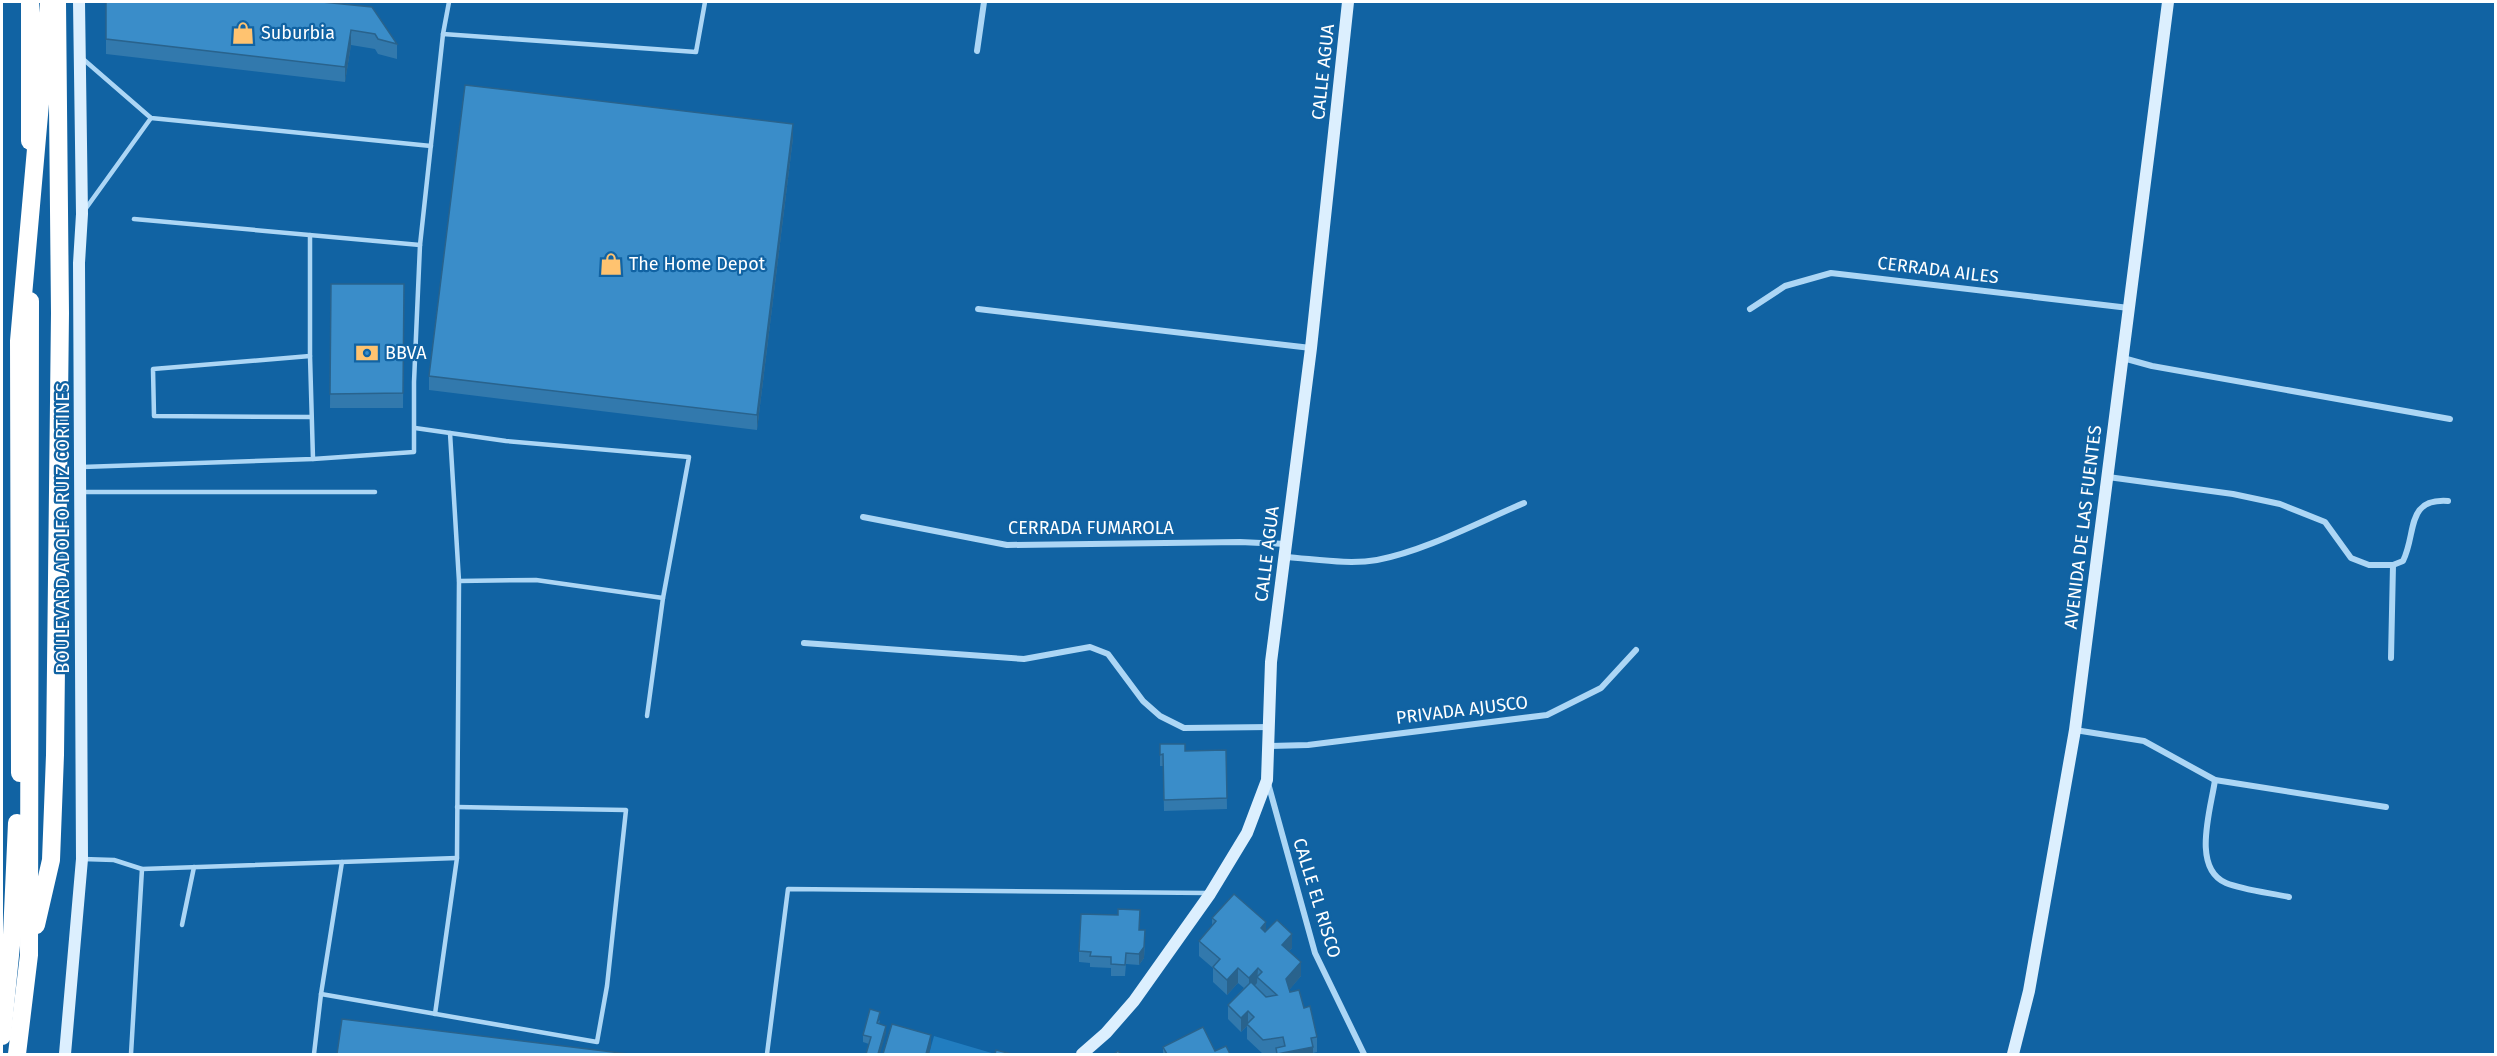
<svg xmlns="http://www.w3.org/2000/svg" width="2497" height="1056" font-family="'Fira Sans',sans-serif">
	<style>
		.green { fill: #217dc0 }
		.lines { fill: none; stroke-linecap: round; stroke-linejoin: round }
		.lane { stroke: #acd6f5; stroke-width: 4.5 }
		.street { stroke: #acd6f5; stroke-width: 6 }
		.secondary { stroke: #dceffe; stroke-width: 12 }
		.highway { stroke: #fff; stroke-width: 18 }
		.highway-bridge { stroke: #fff; stroke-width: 18 }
		.wall { fill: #3279ad }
		.shaded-wall { fill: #29638d }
		.building { fill: #3a8dc9; stroke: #29638d; stroke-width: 1.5 }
		.labels { text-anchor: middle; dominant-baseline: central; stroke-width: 4.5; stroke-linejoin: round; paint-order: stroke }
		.poi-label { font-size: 18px; fill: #fff; stroke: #1163a3; text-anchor: start }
		.street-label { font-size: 18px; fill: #fff; stroke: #1163a3 }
	</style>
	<rect width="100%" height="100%" fill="#1163a3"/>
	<polygon class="green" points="934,1036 995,1054 929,1054"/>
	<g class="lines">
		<g class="lane">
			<polyline points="443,34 696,52 705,2"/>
			<polyline points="83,59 151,118 431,146"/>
			<polyline points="84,211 151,118"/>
			<polyline points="134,219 420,245"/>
			<polyline points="310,235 310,356 313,459"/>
			<polyline points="310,356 153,369 154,416 311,417"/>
			<polyline points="415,428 506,441 689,457 663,598 536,580 459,581"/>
			<polyline points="82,467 313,459 414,452 414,382 420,245 443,34 449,2"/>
			<polyline points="81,492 375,492"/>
			<polyline points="647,716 663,598"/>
			<polyline points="83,859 114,860 142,869 457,858"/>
			<polyline points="182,925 194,867"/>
			<polyline points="321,994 597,1042 607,986 626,810 457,807"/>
			<polyline points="435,1014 457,858 459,581 450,433"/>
			<polyline points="131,1054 142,869"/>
			<polyline points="314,1054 321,994 342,862"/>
			<polyline points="767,1054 788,889 1207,893"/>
		</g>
		<g class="street">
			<polyline points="977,51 984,2"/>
			<polyline points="978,309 1311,348"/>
			<polyline points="1750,309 1785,286 1831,273 2129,308"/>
			<polyline points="2123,358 2152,366 2450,419"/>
			<path d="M 2108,477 L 2233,494 L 2280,504 L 2325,522 L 2351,558 L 2369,565 L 2393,565 L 2403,561 C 2417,533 2405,498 2448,501"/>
			<polyline points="863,517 1007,545 1240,542 1286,544"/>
			<path d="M 1285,557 C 1315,559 1348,565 1377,560 C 1425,551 1479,522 1524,503"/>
			<polyline points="804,643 1024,659 1090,647 1108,654 1143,701 1160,716 1184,728 1270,727"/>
			<polyline points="2391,658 2393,565"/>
			<polyline points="2075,730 2144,741 2215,780 2386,807"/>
			<polyline points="1270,746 1308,745 1547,715 1601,688 1636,650"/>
			<path d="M 2215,780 C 2211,809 2191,868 2226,883 C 2243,890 2271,893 2289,897"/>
			<polyline points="1268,783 1315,953 1364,1054"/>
		</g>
		<g class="secondary">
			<polyline points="65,1054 82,859 79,263 82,214 79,2"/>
			<polyline points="1082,1054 1106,1033 1134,1001 1210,894 1247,833 1267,780 1271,662 1311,348 1348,2"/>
			<polyline points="2013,1054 2029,991 2075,730 2168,2"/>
		</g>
		<g class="highway">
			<polyline points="30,141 30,2"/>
			<polyline points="36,925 51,860 55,755 60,313 57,2"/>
			<polyline points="2,1036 12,935 17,823"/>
			<polyline points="17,1054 29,955 30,301"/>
		</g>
		<polyline class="highway-bridge" points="20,773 19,341 49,2"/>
	</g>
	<g class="wall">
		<polygon points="106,2 323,2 397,44 397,59 378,54 375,49 351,45 345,82 106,54"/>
		<polygon points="793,138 757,430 429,390 429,376"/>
		<polygon points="331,284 404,284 403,408 330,408"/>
		<polygon points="1160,744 1185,751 1226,750 1227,809 1164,811 1163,766 1160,766"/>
		<polygon points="1212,918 1266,932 1292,948 1289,951 1301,976 1289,990 1304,1008 1317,1037 1317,1052 1313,1053 1313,1054 1276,1054 1276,1053 1263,1054 1247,1039 1247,1026 1241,1032 1228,1019 1228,1005 1244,988 1238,983 1227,995 1213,982 1213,968 1199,956 1199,941 1212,926"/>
		<polygon points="1140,930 1145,941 1144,958 1139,965 1126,964 1125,976 1111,976 1111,968 1090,967 1090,963 1079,962 1079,951"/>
		<polygon points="880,1020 879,1024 886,1033 869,1044 863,1042 863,1035"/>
		<polygon points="1163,1047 1215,1051 1230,1054 1163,1054"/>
	</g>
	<g class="shaded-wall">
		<polygon points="351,30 351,45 345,82 345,67"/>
		<polygon points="793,124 793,138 757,430 757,415"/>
		<polygon points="1266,922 1266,937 1261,928"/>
		<polygon points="1145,930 1144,958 1139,965 1139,954"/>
		<polygon points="1292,934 1292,948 1282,959 1282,945"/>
		<polygon points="1301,962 1301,976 1286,994 1286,979"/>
		<polygon points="1238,968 1238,983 1227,995 1227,980"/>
		<polygon points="1258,968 1257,983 1249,992 1249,978"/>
		<polygon points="1248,1011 1248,1025 1241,1032 1241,1018"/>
		<polygon points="886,1026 886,1033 880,1054 878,1054"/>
		<polygon points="931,1035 931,1046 929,1054 926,1054"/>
		<polygon points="1313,1047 1313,1054 1280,1054"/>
	</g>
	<g class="building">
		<polygon points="106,2 322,2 372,7 397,44 378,39 375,34 351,30 345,67 106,39"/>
		<polygon points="465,85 793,124 757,415 429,376"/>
		<polygon points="331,284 404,284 403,393 330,394"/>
		<polygon points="1160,744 1185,744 1185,751 1226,750 1227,798 1164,800 1163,754 1160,755"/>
		<polygon points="1234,894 1266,922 1261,928 1265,932 1277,920 1292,934 1282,945 1301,962 1286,979 1290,992 1299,990 1304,1008 1310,1006 1317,1037 1311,1038 1313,1047 1277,1054 1276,1048 1285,1046 1283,1037 1263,1040 1247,1024 1254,1017 1248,1011 1241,1018 1228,1005 1251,982 1266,997 1277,995 1257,977 1262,972 1258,968 1249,978 1238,968 1227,980 1213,967 1220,959 1199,941 1216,921 1212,918"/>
		<polygon points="1118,909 1140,910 1139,930 1145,930 1144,947 1139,954 1126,953 1125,965 1111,964 1111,957 1090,956 1091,952 1079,951 1081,914 1118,915"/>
		<polygon points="870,1009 880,1012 877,1023 886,1026 878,1054 866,1054 871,1037 863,1035"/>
		<polygon points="342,1019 629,1054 337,1054"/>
		<polygon points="892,1024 931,1035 926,1054 883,1054"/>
		<polygon points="1203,1027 1215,1051 1226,1046 1230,1054 1167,1054 1163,1047"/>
		<polygon points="996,1050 1012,1054 995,1054"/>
		<polygon points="1118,1051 1121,1054 1114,1054"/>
	</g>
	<defs>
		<g id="shop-bare" transform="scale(1.8)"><path d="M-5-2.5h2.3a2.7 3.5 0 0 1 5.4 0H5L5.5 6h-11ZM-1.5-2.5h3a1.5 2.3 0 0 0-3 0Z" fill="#ffc370" stroke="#1163a3" stroke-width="2.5" paint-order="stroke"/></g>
		<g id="bank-bare" transform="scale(1.8)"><path d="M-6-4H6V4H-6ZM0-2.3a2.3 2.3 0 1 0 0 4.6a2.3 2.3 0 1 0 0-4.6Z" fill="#ffc370" stroke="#1163a3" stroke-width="2.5" paint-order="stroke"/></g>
	</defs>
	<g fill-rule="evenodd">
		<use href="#shop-bare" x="243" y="33"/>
		<use href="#shop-bare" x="611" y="264"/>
		<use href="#bank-bare" x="367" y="353"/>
	</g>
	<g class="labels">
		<g class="poi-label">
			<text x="261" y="33">Suburbia</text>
			<text x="629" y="264">The Home Depot</text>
			<text x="385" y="353">BBVA</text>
		</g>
		<g class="street-label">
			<text transform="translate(1323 72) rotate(-84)">CALLE AGUA</text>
			<text transform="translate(1938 270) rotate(7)">CERRADA AILES</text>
			<text transform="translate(2083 527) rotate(-83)">AVENIDA DE LAS FUENTES</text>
			<text transform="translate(63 528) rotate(-90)">BOULEVARD ADOLFO RUIZ CORTINES</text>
			<text x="1091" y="528">CERRADA FUMAROLA</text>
			<text transform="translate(1267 554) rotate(-83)">CALLE AGUA</text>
			<text transform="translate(1462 710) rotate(-7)">PRIVADA AJUSCO</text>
			<text transform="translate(1317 898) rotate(73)">CALLE EL RISCO</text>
		</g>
	</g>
	<rect width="2497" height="1056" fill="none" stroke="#ffffff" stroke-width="6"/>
</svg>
